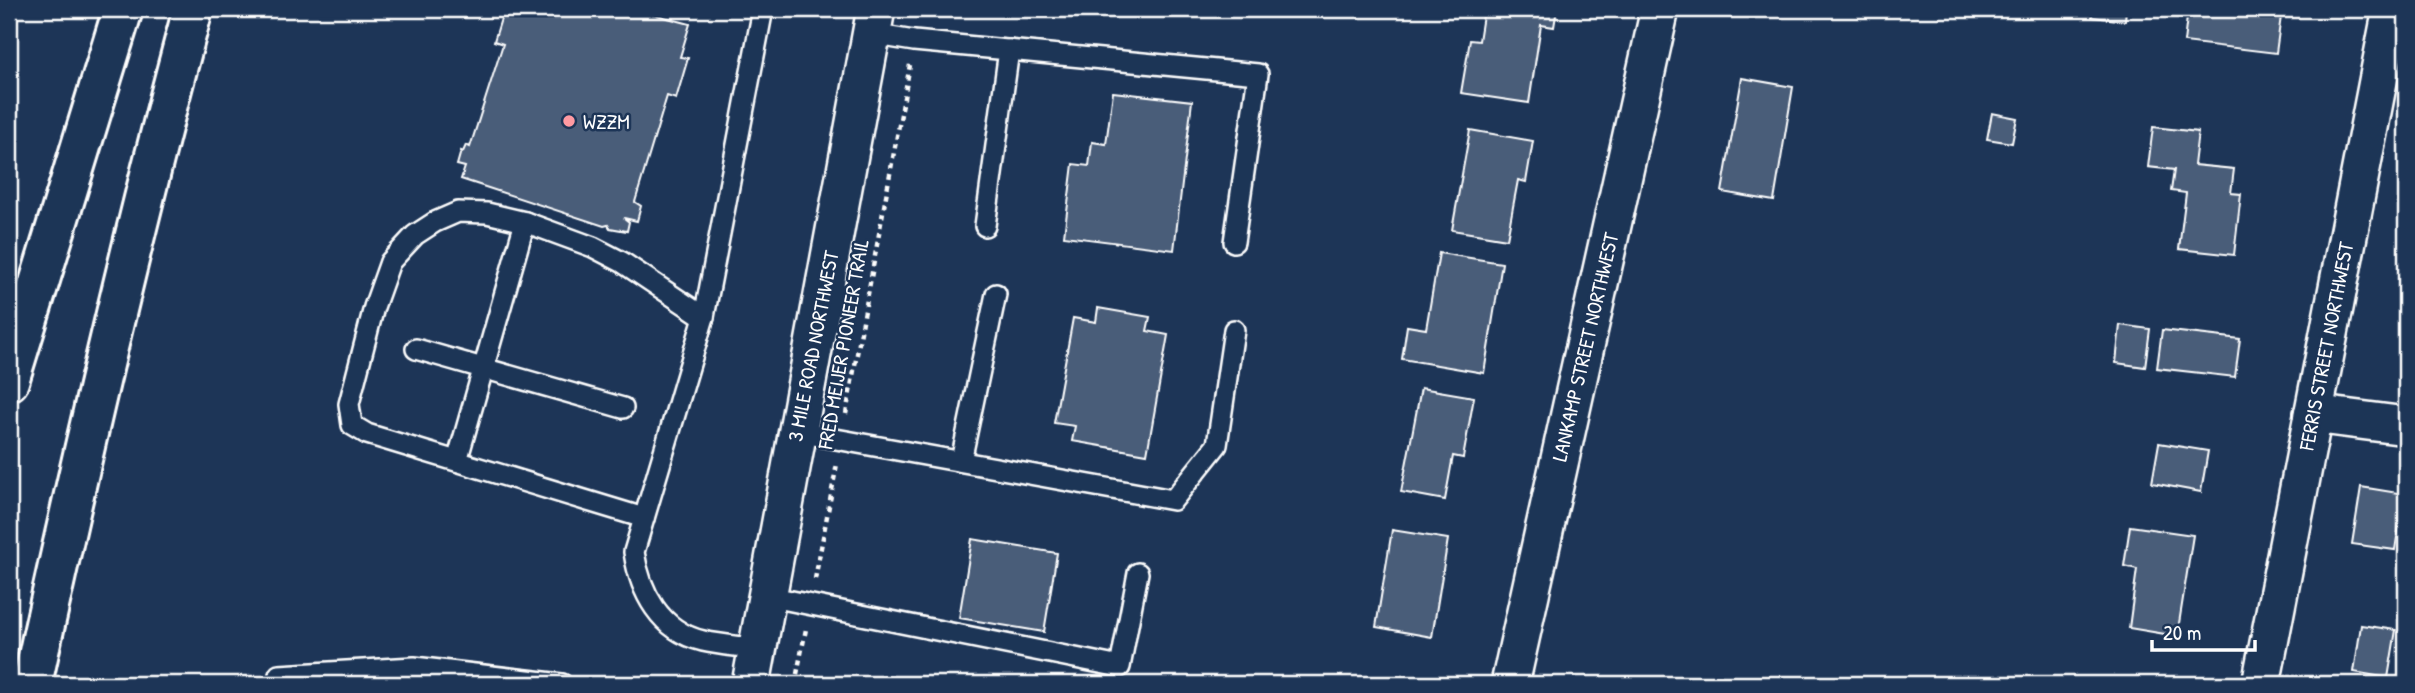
<svg xmlns="http://www.w3.org/2000/svg" width="2415" height="693" font-family="'Patrick Hand',sans-serif">
	<style>
		.building { fill: #4a5d79; stroke: #fff; stroke-width: 2 }
		.lines { fill: none; stroke-linecap: round; stroke-linejoin: round }
		.service-casing { stroke: #fff; stroke-width: 24 }
		.minor-casing { stroke: #fff; stroke-width: 42 }
		.motorway-casing { stroke: #fff; stroke-width: 44 }
		.path { stroke: #fff; stroke-width: 4.5; stroke-dasharray: 5 5; stroke-linecap: butt }
		.service { stroke: #1d3557; stroke-width: 19 }
		.minor { stroke: #1d3557; stroke-width: 37 }
		.motorway { stroke: #1d3557; stroke-width: 38 }
		.poi-dot { fill: #ff9aa2; stroke: #1d3557; stroke-width: 2.5 }
		.labels { text-anchor: middle; dominant-baseline: central; stroke-width: 5; stroke-linejoin: round; paint-order: stroke }
		.poi-label { font-size: 21px; fill: #fff; stroke: #1d3557; text-anchor: start }
		.street-label { font-size: 21px; fill: #fff; stroke: #1d3557 }
	</style>
	<rect width="100%" height="100%" fill="#1d3557"/>
	<filter id="ink" filterUnits="userSpaceOnUse"><feTurbulence type="fractalNoise" baseFrequency=".0143" numOctaves="2"/><feDisplacementMap in="SourceGraphic" scale="14" xChannelSelector="R" yChannelSelector="G"/><feConvolveMatrix kernelMatrix="1 2 1 2 8 2 1 2 1" color-interpolation-filters="sRGB"/></filter>
	<g filter="url(#ink)">
		<g class="building">
			<polygon points="504,9 634,9 690,24 680,57 688,58 676,99 667,96 635,202 641,206 637,221 624,218 629,222 627,231 610,228 608,225 604,226 461,179 465,167 457,165 461,151 463,152 466,145 470,147 503,44 494,41"/>
			<polygon points="1484,9 1557,9 1554,27 1541,25 1529,103 1461,93 1470,40 1479,41"/>
			<polygon points="2093,9 2126,9 2125,21 2092,17"/>
			<polygon points="2188,9 2282,9 2276,53 2184,42"/>
			<polygon points="1742,78 1793,87 1774,201 1722,192"/>
			<polygon points="1113,92 1192,101 1174,250 1064,236 1073,164 1089,166 1092,142 1106,144"/>
			<polygon points="1992,113 2017,118 2012,143 1987,139"/>
			<polygon points="2153,127 2198,132 2194,165 2234,169 2231,193 2241,194 2234,255 2179,249 2186,193 2171,191 2174,170 2148,167"/>
			<polygon points="1470,130 1533,141 1526,182 1518,180 1507,239 1452,230"/>
			<polygon points="1439,253 1502,263 1484,373 1402,359 1407,326 1426,329"/>
			<polygon points="1098,308 1150,317 1147,331 1168,335 1147,454 1072,441 1075,426 1054,423 1073,318 1096,322"/>
			<polygon points="2120,325 2150,329 2145,367 2116,363"/>
			<polygon points="2162,330 2240,339 2235,377 2157,368"/>
			<polygon points="1421,388 1474,397 1463,458 1453,456 1445,500 1401,492"/>
			<polygon points="2159,443 2208,451 2201,492 2152,483"/>
			<polygon points="2361,487 2404,494 2395,550 2352,544"/>
			<polygon points="2130,526 2193,535 2177,636 2129,628 2137,569 2124,566"/>
			<polygon points="1392,530 1448,539 1432,637 1376,627"/>
			<polygon points="972,539 1057,553 1044,632 959,618"/>
			<polygon points="2361,625 2396,630 2388,678 2354,672"/>
		</g>
		<g class="lines">
			<g class="service-casing">
				<g id="service">
					<polyline points="871,34 914,41 1258,74 1234,242"/>
					<polyline points="985,226 1009,50"/>
					<polyline points="416,349 623,408"/>
					<polyline points="797,432 1173,500 1217,445 1234,330"/>
					<polyline points="457,461 525,222"/>
					<polyline points="961,461 996,294"/>
					<polyline points="644,518 367,434 352,425 349,404 374,307 390,262 415,235 435,222 458,212 487,213 525,222 593,247 622,262 704,317"/>
					<polyline points="767,596 1120,667 1138,573"/>
					<path d="M 757,649 C 739,646 720,645 703,641 C 660,631 640,592 634,552 L 704,317 L 763,9"/>
					<polyline points="277,684 279,675 414,667 562,684"/>
				</g>
			</g>
			<g class="minor-casing">
				<g id="minor">
					<polyline points="2313,414 2406,426"/>
					<polyline points="751,684 876,9"/>
					<polyline points="1510,684 1660,9"/>
					<polyline points="2261,684 2392,9"/>
				</g>
			</g>
			<g class="motorway-casing">
				<g id="motorway">
					<polyline points="9,381 123,9"/>
					<path d="M 32,684 C 81,458 133,232 193,9"/>
				</g>
			</g>
			<g class="path">
				<polyline points="846,414 910,65"/>
				<polyline points="815,579 837,464"/>
				<polyline points="795,684 806,629"/>
			</g>
			<use href="#service" class="service"/>
			<use href="#minor" class="minor"/>
			<use href="#motorway" class="motorway"/>
		</g>
	</g>
	<circle class="poi-dot" cx="569" cy="121" r="7"/>
	<g class="labels">
		<g class="poi-label">
			<text x="583" y="121">WZZM</text>
		</g>
		<g class="street-label">
			<text transform="translate(843 344) rotate(-80)">FRED MEIJER PIONEER TRAIL</text>
			<text transform="translate(813 346) rotate(-79)">3 MILE ROAD NORTHWEST</text>
			<text transform="translate(2326 346) rotate(-79)">FERRIS STREET NORTHWEST</text>
			<text transform="translate(1585 347) rotate(-77)">LANKAMP STREET NORTHWEST</text>
		</g>
	</g>
	<rect width="2415" height="693" fill="none" stroke="#1d3557" stroke-width="35"/>
	<rect x="18" y="18" width="2380" height="658" fill="none" stroke="#fff" stroke-width="2.5" filter="url(#ink)"/>
	<path d="M2152 640v10h103v-10" fill="none" stroke="#ffffff" stroke-width="3.5"/>
	<text x="2163" y="640" font-size="21" fill="#ffffff" stroke="#1d3557" stroke-width="5" paint-order="stroke">20 m</text>
</svg>
